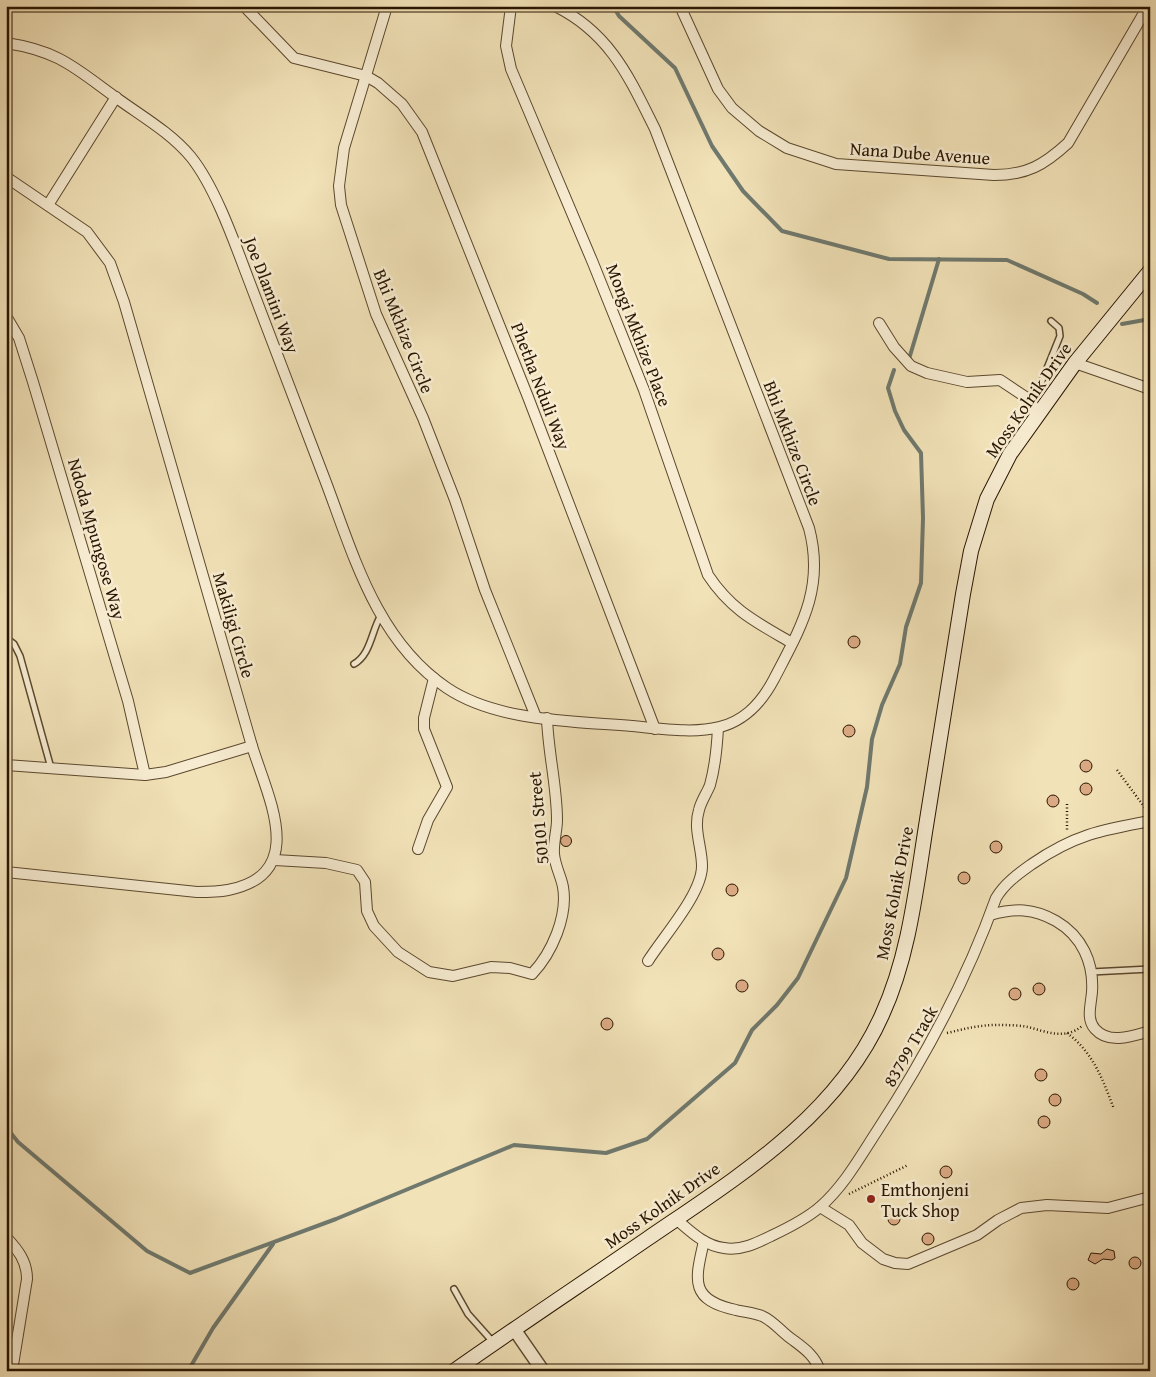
<svg xmlns="http://www.w3.org/2000/svg" width="1156" height="1377" font-family="'Gentium Book Plus',serif">
	<style>
		.lines { fill: none; stroke-linecap: round; stroke-linejoin: round }
		.stream { stroke: #6f796e; stroke-width: 4 }
		.building { fill: #dbaa84; stroke: #291500 }
		.service-casing { stroke: #5b482e; stroke-width: 8 }
		.minor-casing { stroke: #5b482e; stroke-width: 12 }
		.tertiary-casing { stroke: #5b482e; stroke-width: 15 }
		.secondary-casing { stroke: #291500; stroke-width: 16 }
		.path { stroke: #291500; stroke-width: 2.5; stroke-dasharray: 1 2.5; stroke-linecap: butt }
		.service { stroke: #f7ecd1; stroke-width: 5 }
		.minor { stroke: #f7ecd1; stroke-width: 10 }
		.tertiary { stroke: #f7ecd1; stroke-width: 12 }
		.secondary { stroke: #f7ecd1; stroke-width: 14 }
		.poi-dot { fill: #8f2418; stroke: #f7ecd1; stroke-width: 2 }
		.labels { text-anchor: middle; dominant-baseline: central; stroke-width: 5; stroke-linejoin: round; paint-order: stroke }
		.street-label { font-size: 18px; fill: #291500; stroke: #f7ecd1 }
		.poi-label { font-size: 18px; fill: #291500; stroke: #f7ecd1; text-anchor: start }
	</style>
	<rect width="100%" height="100%" fill="#f2e2b8"/>
	<filter id="stains"><feTurbulence type="fractalNoise" baseFrequency=".004" numOctaves="4"/><feColorMatrix values="0 0 0 0 .2 0 0 0 0 .09 0 0 0 0 .02 0 0 0 .5 -.17"/></filter>
	<radialGradient id="worn" r=".72"><stop offset=".6" stop-color="#630" stop-opacity="0"/><stop offset="1" stop-color="#630" stop-opacity=".3"/></radialGradient>
	<g class="lines">
		<g class="stream">
			<polyline points="613,6 619,16 675,68 712,146 743,191 782,231 889,259 1007,260 1083,294 1097,303"/>
			<polyline points="1122,324 1150,319"/>
			<polyline points="909,359 939,259"/>
			<polyline points="6,1127 18,1142 147,1251 190,1273 336,1219 514,1145 606,1153 647,1139 735,1063 752,1030 777,1005 798,978 846,878 867,787 872,739 882,705 900,664 906,627 921,583 923,518 921,453 904,430 895,411 888,388 894,370"/>
			<polyline points="188,1371 213,1328 273,1244"/>
		</g>
	</g>
	<g class="building">
		<circle cx="854" cy="642" r="6"/>
		<circle cx="849" cy="731" r="6"/>
		<circle cx="1086" cy="766" r="6"/>
		<circle cx="1086" cy="789" r="6"/>
		<circle cx="1053" cy="801" r="6"/>
		<circle cx="566" cy="841" r="5.5"/>
		<circle cx="996" cy="847" r="6"/>
		<circle cx="964" cy="878" r="6"/>
		<circle cx="732" cy="890" r="6"/>
		<circle cx="718" cy="954" r="6"/>
		<circle cx="742" cy="986" r="6"/>
		<circle cx="1039" cy="989" r="6"/>
		<circle cx="1015" cy="994" r="6"/>
		<circle cx="607" cy="1024" r="6"/>
		<circle cx="1041" cy="1075" r="6"/>
		<circle cx="1055" cy="1100" r="6"/>
		<circle cx="1044" cy="1122" r="6"/>
		<circle cx="946" cy="1172" r="6"/>
		<circle cx="894" cy="1219" r="6"/>
		<circle cx="928" cy="1239" r="6"/>
		<polygon points="1107,1249 1114,1251 1115,1258 1112,1260 1103,1259 1095,1264 1088,1260 1091,1253 1101,1254"/>
		<circle cx="1135" cy="1263" r="6"/>
		<circle cx="1073" cy="1284" r="6"/>
	</g>
	<g class="lines">
		<g class="service-casing">
			<g id="service">
				<polyline points="1033,403 1060,336 1059,328 1051,321"/>
				<polyline points="6,638 14,644 20,656 51,768"/>
				<path d="M 354,664 C 371,654 371,632 381,615"/>
				<polyline points="1091,972 1150,969"/>
				<polyline points="454,1289 468,1314 493,1342"/>
			</g>
		</g>
		<g class="minor-casing">
			<g id="minor">
				<polyline points="244,6 294,58 366,76 378,83 402,104 422,132 528,397 655,729"/>
				<polyline points="387,6 344,148 339,186 341,205 376,314 423,418 455,500 485,590 536,717"/>
				<path d="M 511,6 L 506,46 L 511,69 L 593,263 L 644,390 L 708,575 C 731,610 756,622 792,643"/>
				<path d="M 680,6 L 718,89 L 732,108 L 759,131 L 787,148 L 836,164 L 994,175 C 1027,175 1044,165 1068,143 L 1148,6"/>
				<path d="M 6,43 C 60,51 76,69 118,99 C 143,117 171,133 191,157 C 215,187 234,241 248,278 C 273,342 297,407 322,472 C 352,549 374,639 447,688 C 499,723 580,721 642,727 C 701,733 743,738 774,679 C 801,627 825,588 809,528 L 655,129 C 629,77 610,33 555,6"/>
				<path d="M 6,177 L 87,232 L 110,263 L 124,302 L 252,746 C 268,798 309,874 228,890 C 218,892 207,892 197,892 L 6,872"/>
				<polyline points="48,205 116,97"/>
				<polyline points="6,316 19,338 33,382 128,701 145,775"/>
				<polyline points="879,323 894,347 911,366 927,373 967,382 1000,380 1030,400 1034,407 1035,418"/>
				<polyline points="1075,363 1150,389"/>
				<polyline points="6,765 145,775 166,772 252,746"/>
				<polyline points="418,849 428,820 447,787 424,729 424,718 434,678"/>
				<path d="M 275,860 L 326,863 L 357,870 L 365,882 L 367,911 L 374,926 L 398,952 L 429,972 L 453,976 L 491,967 L 510,968 L 532,974 C 552,953 568,916 563,887 C 561,876 555,866 554,854 C 553,843 557,831 557,820 C 557,786 548,752 547,718"/>
				<path d="M 990,915 C 1015,908 1033,908 1056,921 C 1082,936 1094,963 1092,992 C 1091,1005 1086,1019 1095,1029 C 1109,1045 1133,1036 1150,1031"/>
				<path d="M 648,961 C 663,937 702,894 702,866 C 702,847 693,829 699,810 C 701,801 707,793 710,785 C 715,767 717,747 718,728"/>
				<polyline points="820,1207 849,1225 862,1243 883,1259 895,1263 908,1264 977,1235 998,1220 1021,1208 1047,1205 1108,1208 1150,1197"/>
				<path d="M 676,1219 C 690,1231 705,1246 724,1248 C 741,1251 757,1243 771,1236 C 788,1228 806,1219 820,1207 C 844,1186 860,1157 877,1131 C 926,1056 966,982 996,898 C 1005,883 1018,874 1032,864 C 1074,835 1101,830 1150,821"/>
				<path d="M 6,1237 C 18,1250 27,1261 27,1279 L 12,1371"/>
				<path d="M 704,1241 C 695,1280 689,1300 736,1310 C 744,1312 754,1313 762,1316 C 774,1321 782,1333 793,1340 C 805,1349 815,1356 820,1371"/>
			</g>
		</g>
		<g class="tertiary-casing">
			<polyline id="tertiary" points="514,1329 543,1371"/>
		</g>
		<g class="secondary-casing">
			<path id="secondary" d="M 454,1371 C 518,1326 583,1283 647,1239 C 736,1178 837,1117 882,1015 C 909,956 916,889 926,826 C 938,749 950,672 963,594 L 971,551 L 987,499 L 1010,454 L 1075,363 L 1150,271"/>
		</g>
		<g class="path">
			<polyline points="1117,770 1148,812"/>
			<polyline points="1067,804 1067,832"/>
			<path d="M 947,1033 C 964,1029 979,1025 997,1025 C 1006,1025 1018,1025 1028,1027 C 1047,1032 1065,1040 1082,1026"/>
			<path d="M 1067,1033 C 1093,1052 1103,1080 1114,1109"/>
			<polyline points="849,1194 908,1165"/>
		</g>
		<use href="#service" class="service"/>
		<use href="#minor" class="minor"/>
		<use href="#tertiary" class="tertiary"/>
		<use href="#secondary" class="secondary"/>
	</g>
	<circle class="poi-dot" cx="871" cy="1199" r="5"/>
	<g class="labels">
		<g class="street-label">
			<text transform="translate(920 153) rotate(4)">Nana Dube Avenue</text>
			<text transform="translate(272 295) rotate(69)">Joe Dlamini Way</text>
			<text transform="translate(404 331) rotate(68)">Bhi Mkhize Circle</text>
			<text transform="translate(639 335) rotate(69)">Mongi Mkhize Place</text>
			<text transform="translate(541 386) rotate(69)">Phetha Nduli Way</text>
			<text transform="translate(1028 400) rotate(-55)">Moss Kolnik Drive</text>
			<text transform="translate(793 443) rotate(69)">Bhi Mkhize Circle</text>
			<text transform="translate(97 539) rotate(74)">Ndoda Mpungose Way</text>
			<text transform="translate(234 625) rotate(74)">Makiligi Circle</text>
			<text transform="translate(538 818) rotate(-95)">50101 Street</text>
			<text transform="translate(894 893) rotate(-79)">Moss Kolnik Drive</text>
			<text transform="translate(910 1046) rotate(-60)">83799 Track</text>
			<text transform="translate(662 1205) rotate(-35)">Moss Kolnik Drive</text>
		</g>
		<g class="poi-label">
			<text x="881" y="1189">Emthonjeni<tspan x="881" dy="21">Tuck Shop</tspan></text>
		</g>
	</g>
	<rect width="1156" height="1377" fill="none" stroke="#f2e2b8" stroke-width="25"/>
	<rect x="8" y="8" width="1141" height="1362" fill="none" stroke="#291500" stroke-width="2.5"/>
	<rect x="12" y="12" width="1131" height="1352" fill="none" stroke="#291500"/>
	<rect width="100%" height="100%" filter="url(#stains)"/>
	<rect width="100%" height="100%" fill="url(#worn)"/>
</svg>
